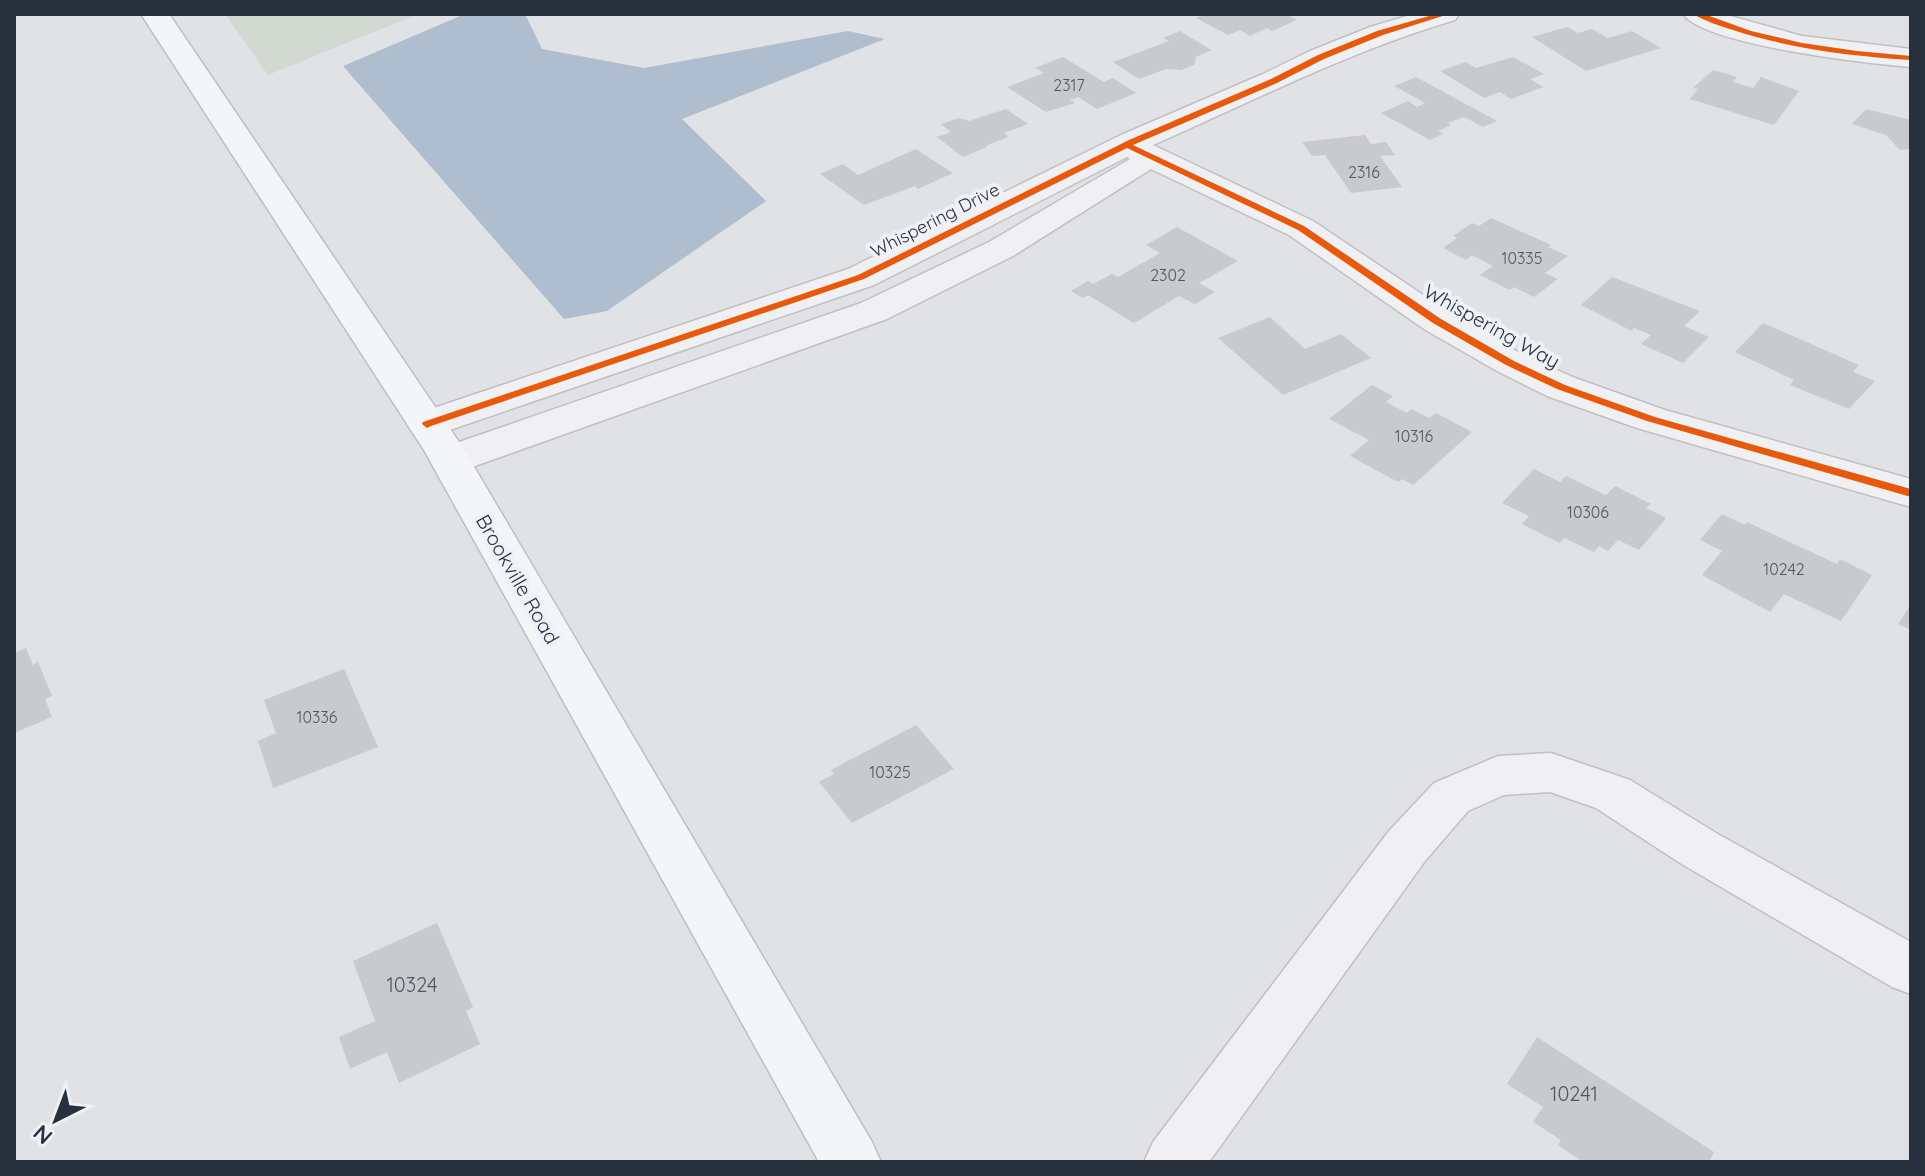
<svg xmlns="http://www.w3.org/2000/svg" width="1925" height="1176" font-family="Quicksand,sans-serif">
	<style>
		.green { fill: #d1d9d1 }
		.water { fill: #afbecf }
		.building { fill: #c9cacd }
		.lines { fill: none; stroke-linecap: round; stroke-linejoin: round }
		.minor-casing { stroke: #bec0c3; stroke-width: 3 }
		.major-casing { stroke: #bdbfc3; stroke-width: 3 }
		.minor { fill: #f0f0f2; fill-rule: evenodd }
		.major { fill: #f4f5f6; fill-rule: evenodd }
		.cycleway-casing { stroke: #eef1f5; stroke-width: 5 }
		.cycleway { fill: #e8590c; fill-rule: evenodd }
		.labels { text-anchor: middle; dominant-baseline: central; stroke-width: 8; stroke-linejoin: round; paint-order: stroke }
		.number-label { font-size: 16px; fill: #515762 }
		.far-street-label { font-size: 18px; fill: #28303e; stroke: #eef1f5 }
		.street-label { font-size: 20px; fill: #28303e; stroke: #eef1f5 }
		.near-number-label { font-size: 20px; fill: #515762 }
	</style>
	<rect width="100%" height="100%" fill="#e0e2e5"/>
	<polygon class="green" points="225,14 418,14 268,75"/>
	<polygon class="water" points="465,14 525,14 542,49 644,68 848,31 885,39 682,119 766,201 607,311 564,319 343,66"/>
	<g class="building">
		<polygon points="1207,14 1286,14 1297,20 1272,31 1267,28 1250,36 1240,30 1228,35 1196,18"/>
		<polygon points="1567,27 1578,33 1592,29 1608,38 1632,31 1661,48 1586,71 1532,37"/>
		<polygon points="1180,31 1211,50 1196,57 1194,65 1181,70 1166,69 1139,79 1113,62 1169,41 1163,38"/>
		<polygon points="1063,57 1104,82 1113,78 1136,93 1097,109 1078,97 1070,100 1075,103 1046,112 1007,87 1044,73 1035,68"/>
		<polygon points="1513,57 1544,74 1530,79 1543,87 1511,99 1500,92 1484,98 1440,71 1466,62 1476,68"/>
		<polygon points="1713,70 1737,77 1733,82 1753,88 1761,77 1799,91 1774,125 1690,99 1698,89 1693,88"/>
		<polygon points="1416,77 1497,121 1483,127 1464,117 1448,123 1451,125 1438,131 1443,134 1430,140 1381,113 1408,101 1417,107 1425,103 1394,86"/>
		<polygon points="1006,109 1028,124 1004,133 1008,137 985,146 987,147 963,157 937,137 951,132 941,124 959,118 969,121"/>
		<polygon points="1866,109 1911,120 1911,149 1900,150 1886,135 1852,124"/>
		<polygon points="1365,135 1371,144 1386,142 1395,155 1380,156 1402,187 1351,193 1325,155 1312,156 1302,142"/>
		<polygon points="916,149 953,173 918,189 915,186 864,205 820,174 843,164 858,175"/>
		<polygon points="1491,218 1551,245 1548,247 1568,256 1545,273 1558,279 1534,297 1514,287 1510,290 1480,275 1493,266 1472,255 1466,260 1443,248 1457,238 1453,236 1472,223 1479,226"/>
		<polygon points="1177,227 1238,261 1199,283 1215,292 1195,304 1179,296 1134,323 1088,295 1083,298 1071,291 1088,281 1093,284 1112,274 1118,277 1160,253 1146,245"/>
		<polygon points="1612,277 1700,311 1684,326 1709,337 1683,363 1641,344 1651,335 1634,328 1632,331 1581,305"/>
		<polygon points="1270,317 1305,349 1341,334 1371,358 1283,395 1218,338"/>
		<polygon points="1763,323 1859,365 1853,372 1875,381 1849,409 1790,385 1794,380 1735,352"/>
		<polygon points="1372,385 1393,396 1386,402 1407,413 1411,409 1429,418 1436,413 1472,432 1413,485 1402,479 1398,482 1350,456 1369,440 1329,419"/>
		<polygon points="1534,469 1560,482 1566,476 1606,495 1615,486 1651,504 1646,508 1666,518 1639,550 1618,540 1608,551 1599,546 1594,552 1564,538 1560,543 1522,524 1529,516 1502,503"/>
		<polygon points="1722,514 1745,525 1747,522 1837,564 1840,559 1872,575 1841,621 1784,594 1770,612 1702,575 1722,551 1700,540"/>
		<polygon points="1911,604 1911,630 1898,624"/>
		<polygon points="26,648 33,665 38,662 52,696 45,699 52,717 14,733 14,653"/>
		<polygon points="344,669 378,747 273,788 258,741 276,733 264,700"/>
		<polygon points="916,725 954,769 852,823 819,782 834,774 831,770"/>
		<polygon points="437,923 473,1007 466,1011 480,1044 399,1083 387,1052 350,1069 339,1037 375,1021 353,961"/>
		<polygon points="1537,1037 1714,1152 1709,1162 1583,1162 1558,1145 1561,1140 1533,1122 1543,1107 1507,1084"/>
	</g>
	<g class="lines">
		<g class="minor-casing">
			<g id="minor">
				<path d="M 1414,14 L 1459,14 L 1455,20 C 1350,51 1253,101 1153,145 L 1313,221 L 1450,313 L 1523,355 L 1575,378 L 1665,410 L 1911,479 L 1911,507 L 1637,428 L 1547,396 L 1497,371 L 1424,329 L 1289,235 L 1151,169 L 1013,256 L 887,319 L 464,470 L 450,474 L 436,470 L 430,460 L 436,450 L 861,303 L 989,242 L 1130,159 L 1127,157 L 874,285 L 441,433 L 427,437 L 413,433 L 407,424 L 413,415 L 848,269 L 1121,135 L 1263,74 L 1310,51 L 1370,27 Z"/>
				<path d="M 1683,14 L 1723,14 L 1802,36 L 1911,49 L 1911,67 C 1870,64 1704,45 1683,14 Z"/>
				<polygon points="1551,753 1630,780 1716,833 1911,942 1911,994 1892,987 1680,863 1596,808 1550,792 1504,795 1468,811 1425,861 1209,1162 1144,1162 1153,1142 1389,831 1434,783 1498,756"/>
			</g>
		</g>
		<g class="major-casing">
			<polygon id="major" points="141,14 169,14 463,448 872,1142 881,1162 819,1162 424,450"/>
		</g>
		<use href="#minor" class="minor"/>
		<use href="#major" class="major"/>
		<g class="cycleway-casing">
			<g id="cycleway">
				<polygon points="1436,14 1449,14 1383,35 1324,59 1277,83 1133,145 1304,226 1441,319 1514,361 1565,385 1655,417 1911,489 1911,497 1647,421 1557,389 1506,365 1433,323 1298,230 1127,148 864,279 431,426 427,428 422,424 423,422 858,275 1129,140 1271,79 1318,55 1377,31"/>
				<path d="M 1693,14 L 1704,14 L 1751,31 L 1802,43 L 1857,51 L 1911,56 L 1911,60 C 1851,56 1791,49 1733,30 C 1720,26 1705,21 1693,14 Z"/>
			</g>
		</g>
		<use href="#cycleway" class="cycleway"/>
	</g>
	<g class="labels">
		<g class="number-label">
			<text x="1069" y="85">2317</text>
			<text x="1364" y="172">2316</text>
			<text x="1522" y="258">10335</text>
			<text x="1168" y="275">2302</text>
			<text x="1414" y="436">10316</text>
			<text x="1588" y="512">10306</text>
			<text x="1784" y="569">10242</text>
			<text x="317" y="717">10336</text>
			<text x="890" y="772">10325</text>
		</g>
		<g class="far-street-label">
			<text transform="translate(935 220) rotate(-27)">Whispering Drive</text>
		</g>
		<g class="street-label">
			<text transform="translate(1492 326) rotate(29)">Whispering Way</text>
			<text transform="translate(518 579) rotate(60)">Brookville Road</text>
		</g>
		<g class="near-number-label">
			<text x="412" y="984">10324</text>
			<text x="1574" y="1093">10241</text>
		</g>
	</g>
	<rect width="1925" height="1176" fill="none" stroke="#28303e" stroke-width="32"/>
	<g transform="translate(56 1120) rotate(222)" stroke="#eef1f5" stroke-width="6" paint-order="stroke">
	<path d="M0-6L14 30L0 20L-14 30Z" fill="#28303e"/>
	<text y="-12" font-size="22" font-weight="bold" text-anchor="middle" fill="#28303e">N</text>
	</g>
</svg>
